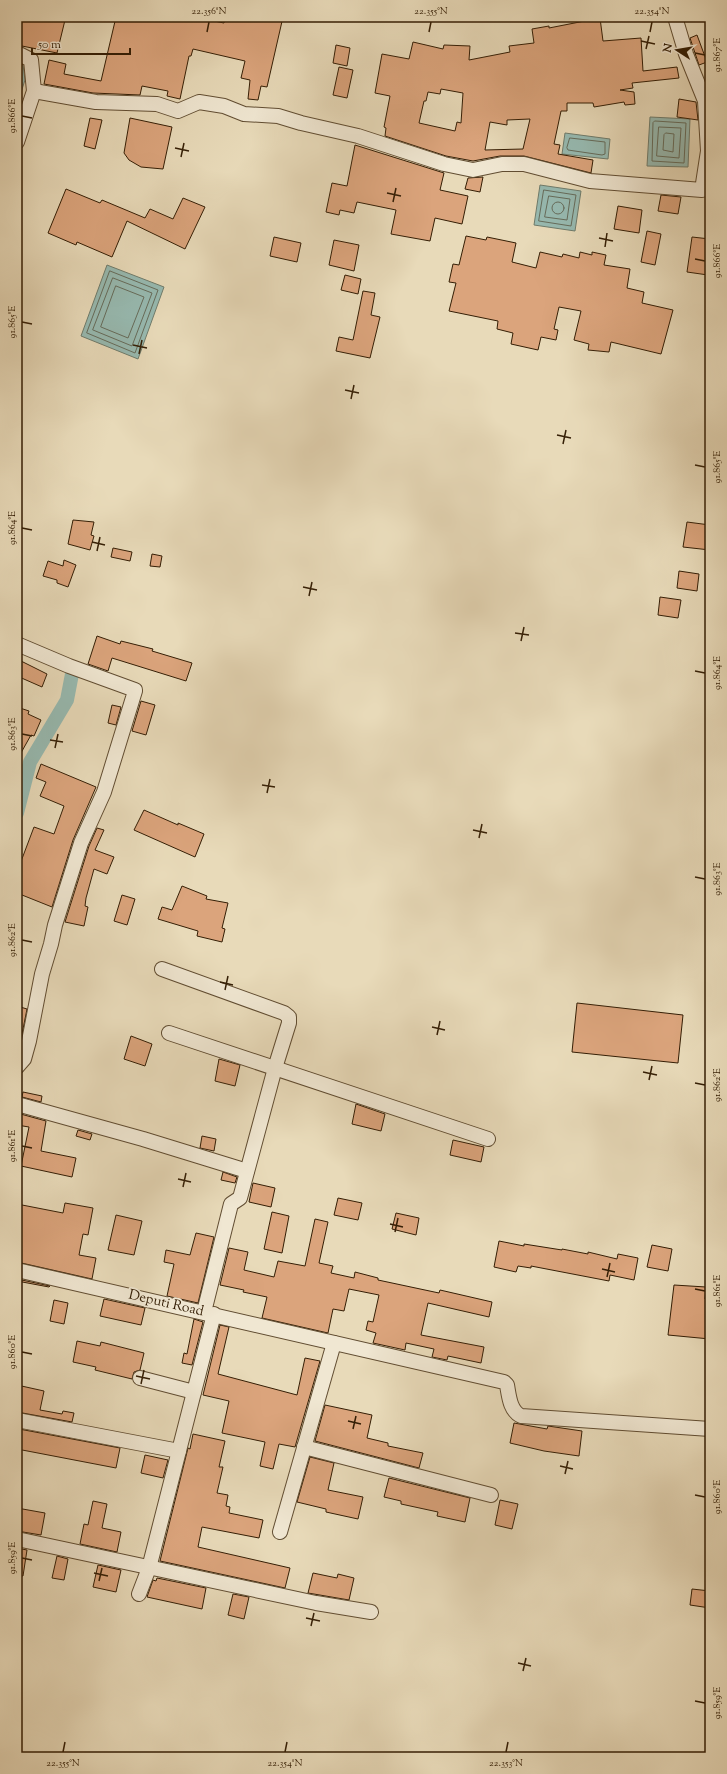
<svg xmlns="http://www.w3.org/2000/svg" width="727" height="1774" font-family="'Sorts Mill Goudy',serif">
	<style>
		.water { fill: #97bab1; stroke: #6f7c6c }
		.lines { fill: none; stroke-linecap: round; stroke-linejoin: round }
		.shore { stroke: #666c5b; stroke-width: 1 }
		.canal { stroke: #97bab1; stroke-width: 14 }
		.building { fill: #dba47c; stroke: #341e05; fill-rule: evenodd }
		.minor-casing { stroke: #614d32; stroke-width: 16 }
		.minor { stroke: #f0e7d2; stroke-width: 14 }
		.ticks { fill: none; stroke: #341e05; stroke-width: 1.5 }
		.labels { text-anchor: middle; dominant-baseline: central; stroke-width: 3.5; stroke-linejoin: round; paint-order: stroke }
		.street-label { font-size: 14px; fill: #341e05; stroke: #f0e7d2 }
		.neatline { fill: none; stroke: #341e05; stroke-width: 1.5 }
		.ticks-label { font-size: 10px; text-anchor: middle; fill: #341e05 }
	</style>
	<rect width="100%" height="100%" fill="#e8dab9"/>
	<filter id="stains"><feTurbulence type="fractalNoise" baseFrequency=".005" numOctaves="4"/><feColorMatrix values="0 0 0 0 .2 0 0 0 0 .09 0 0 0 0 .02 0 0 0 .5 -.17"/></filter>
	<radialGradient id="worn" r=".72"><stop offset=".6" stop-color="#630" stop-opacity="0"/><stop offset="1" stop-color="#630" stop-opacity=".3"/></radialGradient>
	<g class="water">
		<polygon points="17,63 23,65 25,80 17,105"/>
		<polygon points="650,117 690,119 688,167 647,166"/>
		<polygon points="565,133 610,139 608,159 562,154"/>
		<polygon points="540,185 581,191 575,231 534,225"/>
		<polygon points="107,265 164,287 138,359 81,336"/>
	</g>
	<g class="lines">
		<g class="shore">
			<polygon points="655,121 686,123 684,163 652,161 653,123"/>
			<polygon points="659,127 681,128 679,158 657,156"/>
			<polygon points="666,133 674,134 673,152 663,150 664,135"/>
			<polygon points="570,138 605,142 605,154 602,155 568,150 567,148"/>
			<polygon points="544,190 576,195 571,226 539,221"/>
			<polygon points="549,196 570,199 567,220 545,217"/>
			<circle cx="558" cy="208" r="6"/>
			<polygon points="110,271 158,290 135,353 87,333"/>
			<polygon points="113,278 152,293 132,346 93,330"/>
			<polygon points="116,286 144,297 128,338 101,327"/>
		</g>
		<polyline class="canal" points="17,813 30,762 67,700 72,674"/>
	</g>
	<g class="building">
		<polygon points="23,17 62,17 61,19 65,20 57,53 17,45"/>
		<polygon points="116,17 205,17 204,19 224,23 225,17 283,17 267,87 261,86 258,100 248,99 250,80 241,78 245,61 193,49 191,56 189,56 180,99 167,96 168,91 142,86 140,95 93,93 44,84 49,60 66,64 64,74 101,81"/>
		<path d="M 600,18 L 603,41 L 641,38 L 643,71 L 677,67 L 679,78 L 632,83 L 633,88 L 620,90 L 634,92 L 635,104 L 625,105 L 624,102 L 594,107 L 593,103 L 567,103 L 567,111 L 561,111 L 554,144 L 560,145 L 558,154 L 593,160 L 591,173 L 524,156 L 500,156 L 473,161 L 446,156 L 385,136 L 386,128 L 384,127 L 390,96 L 375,93 L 382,54 L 409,59 L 413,42 L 443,49 L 444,45 L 470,46 L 469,60 L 510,52 L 509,46 L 534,43 L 532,29 L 549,26 L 549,28 ZM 441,89 L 463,93 L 461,123 L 457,122 L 455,131 L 419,123 L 424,101 L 426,101 L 428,92 L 440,94 ZM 530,119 L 523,149 L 485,150 L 490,122 L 507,125 L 507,120 Z"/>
		<polygon points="697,35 707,62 699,65 690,38"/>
		<polygon points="336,45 350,48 347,66 333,63"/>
		<polygon points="339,67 353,70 347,98 333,95"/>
		<polygon points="679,99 696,102 698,120 677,117"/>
		<polygon points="90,118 102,120 95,149 84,146"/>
		<polygon points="130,118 172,127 163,169 141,167 129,160 124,153"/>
		<polygon points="355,145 444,173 440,190 468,196 462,224 435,218 430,241 391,234 396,210 357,202 354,213 340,210 339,215 326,212 332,183 347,186"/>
		<polygon points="483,177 480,192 465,189 468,178"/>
		<polygon points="66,189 100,203 102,200 145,218 150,209 173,219 183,198 205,207 185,249 127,221 112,257 77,242 76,245 48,233"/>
		<polygon points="661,195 681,197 678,214 658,211"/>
		<polygon points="618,206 642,210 639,233 614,229"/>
		<polygon points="647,231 661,234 655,265 641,262"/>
		<polygon points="466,236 486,240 487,237 516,243 512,262 536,268 540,252 562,257 563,254 579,258 580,252 592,255 592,252 606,255 604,265 630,269 627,288 644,292 642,303 673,310 661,354 611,342 609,352 588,350 589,344 574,340 581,311 559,307 554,329 558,330 556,340 541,337 538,350 511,344 513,333 497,329 498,321 449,311 456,283 449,282 453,264 459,265"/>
		<polygon points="274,237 301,243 297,262 270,256"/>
		<polygon points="692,237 710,239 708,275 687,272"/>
		<polygon points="334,240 359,245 354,271 329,265"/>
		<polygon points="345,275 361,279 358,294 341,290"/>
		<polygon points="363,291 375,293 371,315 380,317 370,358 336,351 339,337 353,340"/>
		<polygon points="73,520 94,522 91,535 94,536 90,550 68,544"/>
		<polygon points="687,522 710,525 710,550 683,547"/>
		<polygon points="113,548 132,552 130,561 111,557"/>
		<polygon points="152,554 162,556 160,567 150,566"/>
		<polygon points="64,560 76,565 68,587 57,583 57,580 43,576 48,561 63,566"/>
		<polygon points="679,571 699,574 697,591 677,588"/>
		<polygon points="660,597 681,600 678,618 658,615"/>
		<polygon points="97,636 120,644 121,641 153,649 152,651 192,663 186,681 112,658 108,671 88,664"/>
		<polygon points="17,659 47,674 42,687 17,676"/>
		<polygon points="141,701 155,705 146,735 132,731"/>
		<polygon points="112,705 121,707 116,725 108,723"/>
		<polygon points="17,707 29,711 28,714 41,720 34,736 31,735 17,760"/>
		<polygon points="41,764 96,787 73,840 52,907 17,893 17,872 34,827 54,834 64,806 40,796 46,782 36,778"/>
		<polygon points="144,810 178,825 178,823 204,834 195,857 134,830"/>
		<polygon points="97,828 104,830 95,850 114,857 107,874 94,869 86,898 85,906 88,907 84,926 65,922 89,846"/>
		<polygon points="182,886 207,896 206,899 228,903 222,928 225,929 222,942 197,936 198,931 158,919 162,907 172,910"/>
		<polygon points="122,895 135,899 127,925 114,921"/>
		<polygon points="577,1003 683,1015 678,1063 572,1052"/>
		<polygon points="17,1006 27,1009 21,1039 17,1038"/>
		<polygon points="131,1036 152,1044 145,1066 124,1059"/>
		<polygon points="219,1059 240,1065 235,1086 215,1081"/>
		<polygon points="23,1092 42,1096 41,1102 22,1097"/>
		<polygon points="356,1104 385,1114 381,1131 352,1124"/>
		<polygon points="17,1113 46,1121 41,1151 76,1158 72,1177 21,1166 29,1127 17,1125"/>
		<polygon points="78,1130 92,1134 90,1140 76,1136"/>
		<polygon points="202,1136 216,1139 214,1151 200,1148"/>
		<polygon points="453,1140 484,1147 481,1162 450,1155"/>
		<polygon points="223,1172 237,1177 235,1183 221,1180"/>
		<polygon points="253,1183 275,1188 271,1207 249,1202"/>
		<polygon points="338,1198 362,1203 358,1220 334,1215"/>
		<polygon points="65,1203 93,1208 88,1235 83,1234 79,1255 96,1258 92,1279 17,1262 17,1204 63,1213"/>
		<polygon points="272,1212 289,1216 282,1253 264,1249"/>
		<polygon points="396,1213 419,1218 416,1235 392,1229"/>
		<polygon points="116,1215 142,1221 134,1255 108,1250"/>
		<polygon points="315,1219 328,1222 319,1263 333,1266 331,1273 354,1278 355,1272 378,1278 378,1280 439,1293 440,1290 492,1302 489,1317 428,1303 421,1335 484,1347 481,1363 448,1356 447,1360 432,1357 434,1349 406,1343 405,1350 373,1343 376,1333 366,1330 368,1321 373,1322 379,1295 349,1289 344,1311 333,1309 328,1333 262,1318 267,1297 243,1292 244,1290 220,1285 229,1248 248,1252 244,1270 274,1277 278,1261 305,1266"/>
		<polygon points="196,1233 214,1237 198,1303 167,1296 174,1264 164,1262 166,1250 190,1255"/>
		<polygon points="499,1241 524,1246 524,1244 562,1250 562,1249 588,1254 588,1252 617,1259 618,1254 638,1258 634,1280 610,1275 609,1281 531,1266 531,1268 518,1266 516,1272 494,1267"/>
		<polygon points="652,1245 672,1249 668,1271 647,1267"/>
		<polygon points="17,1279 50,1286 49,1287 17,1281"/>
		<polygon points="674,1285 706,1287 705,1299 710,1300 710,1339 668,1335"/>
		<polygon points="104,1299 145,1308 141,1325 100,1316"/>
		<polygon points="54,1300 68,1303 64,1324 50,1321"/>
		<polygon points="194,1319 203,1322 192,1365 182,1363 184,1353 187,1354"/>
		<polygon points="220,1325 229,1327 218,1374 297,1395 305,1358 320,1361 295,1447 279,1444 273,1469 260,1466 265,1442 222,1433 229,1401 203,1395"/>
		<polygon points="77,1341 100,1346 101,1342 144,1353 140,1370 134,1372 132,1379 95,1370 96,1367 73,1362"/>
		<polygon points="17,1385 44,1391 40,1410 62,1414 63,1411 74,1413 72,1422 17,1412"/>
		<polygon points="325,1405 372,1415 367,1438 388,1443 388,1446 423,1453 419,1468 315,1441"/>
		<polygon points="514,1423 547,1429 548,1426 582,1431 579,1456 544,1451 510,1443"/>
		<polygon points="19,1429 120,1448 116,1468 17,1449"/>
		<polygon points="193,1434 225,1441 219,1467 223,1467 217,1493 228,1495 226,1506 230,1507 229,1513 263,1520 259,1538 202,1527 198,1547 290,1568 285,1588 160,1561 188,1448 190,1449"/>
		<polygon points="145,1455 168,1460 163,1478 141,1473"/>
		<polygon points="310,1457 334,1463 328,1490 363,1497 358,1519 326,1512 326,1509 297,1502"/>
		<polygon points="389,1478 470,1498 465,1522 437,1516 438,1512 401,1504 401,1501 384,1497"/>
		<polygon points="500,1500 518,1504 512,1529 495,1525"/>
		<polygon points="93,1501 107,1504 102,1528 121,1532 117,1552 80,1544 84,1524 88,1525"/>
		<polygon points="17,1508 45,1513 41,1535 17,1531"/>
		<polygon points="17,1548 27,1550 23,1576 17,1575"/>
		<polygon points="57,1556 68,1559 64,1580 52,1578"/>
		<polygon points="98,1565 121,1570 116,1592 93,1587"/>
		<polygon points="313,1573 337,1578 338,1574 354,1578 349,1600 308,1593"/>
		<polygon points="157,1578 206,1588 202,1609 147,1597 153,1580 156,1581"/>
		<polygon points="692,1589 710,1591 710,1608 690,1605"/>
		<polygon points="233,1594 249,1597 244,1619 228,1615"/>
	</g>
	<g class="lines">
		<g class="minor-casing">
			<g id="minor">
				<polyline points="17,53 31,60 34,91 17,142"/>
				<polyline points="34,91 96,102 157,104 178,111 199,102 224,106 244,114 278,116 301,123 358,136 444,164 473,170 502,164 524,164 590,181 702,190 708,151 705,101 686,54 675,17"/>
				<polyline points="17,644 69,666 135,690 135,691 104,792 81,843 55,925 51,944 42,974 29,1041 24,1059 17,1067"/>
				<polyline points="162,969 284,1013 289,1017 289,1023 275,1068 240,1198 231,1204 204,1312"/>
				<polyline points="169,1033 488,1139"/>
				<polyline points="17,1104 143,1139 247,1171"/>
				<path d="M 17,1270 L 504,1382 L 507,1385 C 509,1396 510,1411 521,1416 L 710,1429"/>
				<polyline points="140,1378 194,1392"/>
				<polyline points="17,1420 179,1451"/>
				<polyline points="304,1447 491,1495"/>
				<polyline points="280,1532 334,1343"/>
				<polyline points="17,1539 316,1603 371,1612"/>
				<polyline points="139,1594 149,1568 214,1314"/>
			</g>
		</g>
		<use href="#minor" class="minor"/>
	</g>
	<path class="ticks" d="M 207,32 L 209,22M 429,32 L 431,22M 650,32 L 652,22M 641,41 L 655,44M 646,49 L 649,36M 695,53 L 705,55M 22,116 L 32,118M 175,148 L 189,151M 181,157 L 184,143M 387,193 L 401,196M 393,202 L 396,188M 599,238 L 613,241M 605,247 L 607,233M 695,259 L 705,261M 22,322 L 32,324M 133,345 L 147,348M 139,354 L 142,340M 345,390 L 359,393M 351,399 L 354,385M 557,435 L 571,438M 563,444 L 566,430M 695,465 L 705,467M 22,528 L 32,530M 92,542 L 105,545M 97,551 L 100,537M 303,587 L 317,590M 309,596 L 312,582M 515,633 L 529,635M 521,641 L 524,627M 695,671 L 705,673M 22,734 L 32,736M 50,740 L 63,742M 55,748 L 58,734M 262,785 L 275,787M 267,793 L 270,779M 473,830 L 487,833M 479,838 L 482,824M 695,877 L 705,879M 22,940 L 32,942M 220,982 L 233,985M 225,990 L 228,976M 432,1027 L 445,1030M 437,1035 L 440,1021M 643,1072 L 657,1075M 649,1080 L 652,1066M 695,1083 L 705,1085M 22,1146 L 32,1148M 178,1179 L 191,1182M 183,1187 L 186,1173M 390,1224 L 403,1227M 395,1232 L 398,1218M 602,1269 L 615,1272M 607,1277 L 610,1263M 695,1289 L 705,1291M 22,1352 L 32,1354M 136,1376 L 150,1379M 141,1384 L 144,1370M 348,1421 L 361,1424M 353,1429 L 356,1416M 560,1466 L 573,1469M 565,1474 L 568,1461M 695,1495 L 705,1497M 22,1558 L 32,1560M 94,1573 L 108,1576M 99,1581 L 102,1568M 306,1618 L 320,1621M 311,1626 L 314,1613M 518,1663 L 531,1666M 523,1671 L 526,1658M 695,1701 L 705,1703M 63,1752 L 65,1742M 285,1752 L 287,1742M 506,1752 L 508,1742"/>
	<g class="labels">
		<g class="street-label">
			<text transform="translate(166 1304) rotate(13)">Deputi Road</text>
		</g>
	</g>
	<rect width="727" height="1774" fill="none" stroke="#e8dab9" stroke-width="44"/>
	<g transform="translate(677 50) rotate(282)" stroke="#f0e7d2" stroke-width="3" paint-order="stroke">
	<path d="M0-3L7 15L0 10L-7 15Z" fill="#341e05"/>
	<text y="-6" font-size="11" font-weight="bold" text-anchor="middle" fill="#341e05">N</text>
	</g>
	<path d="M32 48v6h98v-6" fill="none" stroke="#341e05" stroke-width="2"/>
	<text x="38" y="48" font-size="12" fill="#341e05" stroke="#f0e7d2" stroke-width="3" paint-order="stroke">50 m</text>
	<rect x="22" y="22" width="683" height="1730" class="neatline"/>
	<g class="ticks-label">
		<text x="209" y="14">22.356°N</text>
		<text x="431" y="14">22.355°N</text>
		<text x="652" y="14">22.354°N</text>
		<text transform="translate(716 55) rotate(-90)" y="4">91.867°E</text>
		<text transform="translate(11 116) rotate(-90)" y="4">91.866°E</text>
		<text transform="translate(716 261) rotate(-90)" y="4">91.866°E</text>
		<text transform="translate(11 322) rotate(-90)" y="4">91.865°E</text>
		<text transform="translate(716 467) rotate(-90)" y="4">91.865°E</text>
		<text transform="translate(11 528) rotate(-90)" y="4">91.864°E</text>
		<text transform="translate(716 673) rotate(-90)" y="4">91.864°E</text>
		<text transform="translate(11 734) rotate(-90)" y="4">91.863°E</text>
		<text transform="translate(716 879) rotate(-90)" y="4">91.863°E</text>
		<text transform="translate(11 940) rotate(-90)" y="4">91.862°E</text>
		<text transform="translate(716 1085) rotate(-90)" y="4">91.862°E</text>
		<text transform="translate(11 1146) rotate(-90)" y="4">91.861°E</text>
		<text transform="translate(716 1291) rotate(-90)" y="4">91.861°E</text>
		<text transform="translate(11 1352) rotate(-90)" y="4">91.860°E</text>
		<text transform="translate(716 1497) rotate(-90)" y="4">91.860°E</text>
		<text transform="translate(11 1558) rotate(-90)" y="4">91.859°E</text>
		<text transform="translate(716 1703) rotate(-90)" y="4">91.859°E</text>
		<text x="63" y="1766">22.355°N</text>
		<text x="285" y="1766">22.354°N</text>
		<text x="506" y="1766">22.353°N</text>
	</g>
	<rect width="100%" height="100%" filter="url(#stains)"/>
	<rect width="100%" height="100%" fill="url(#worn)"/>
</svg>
